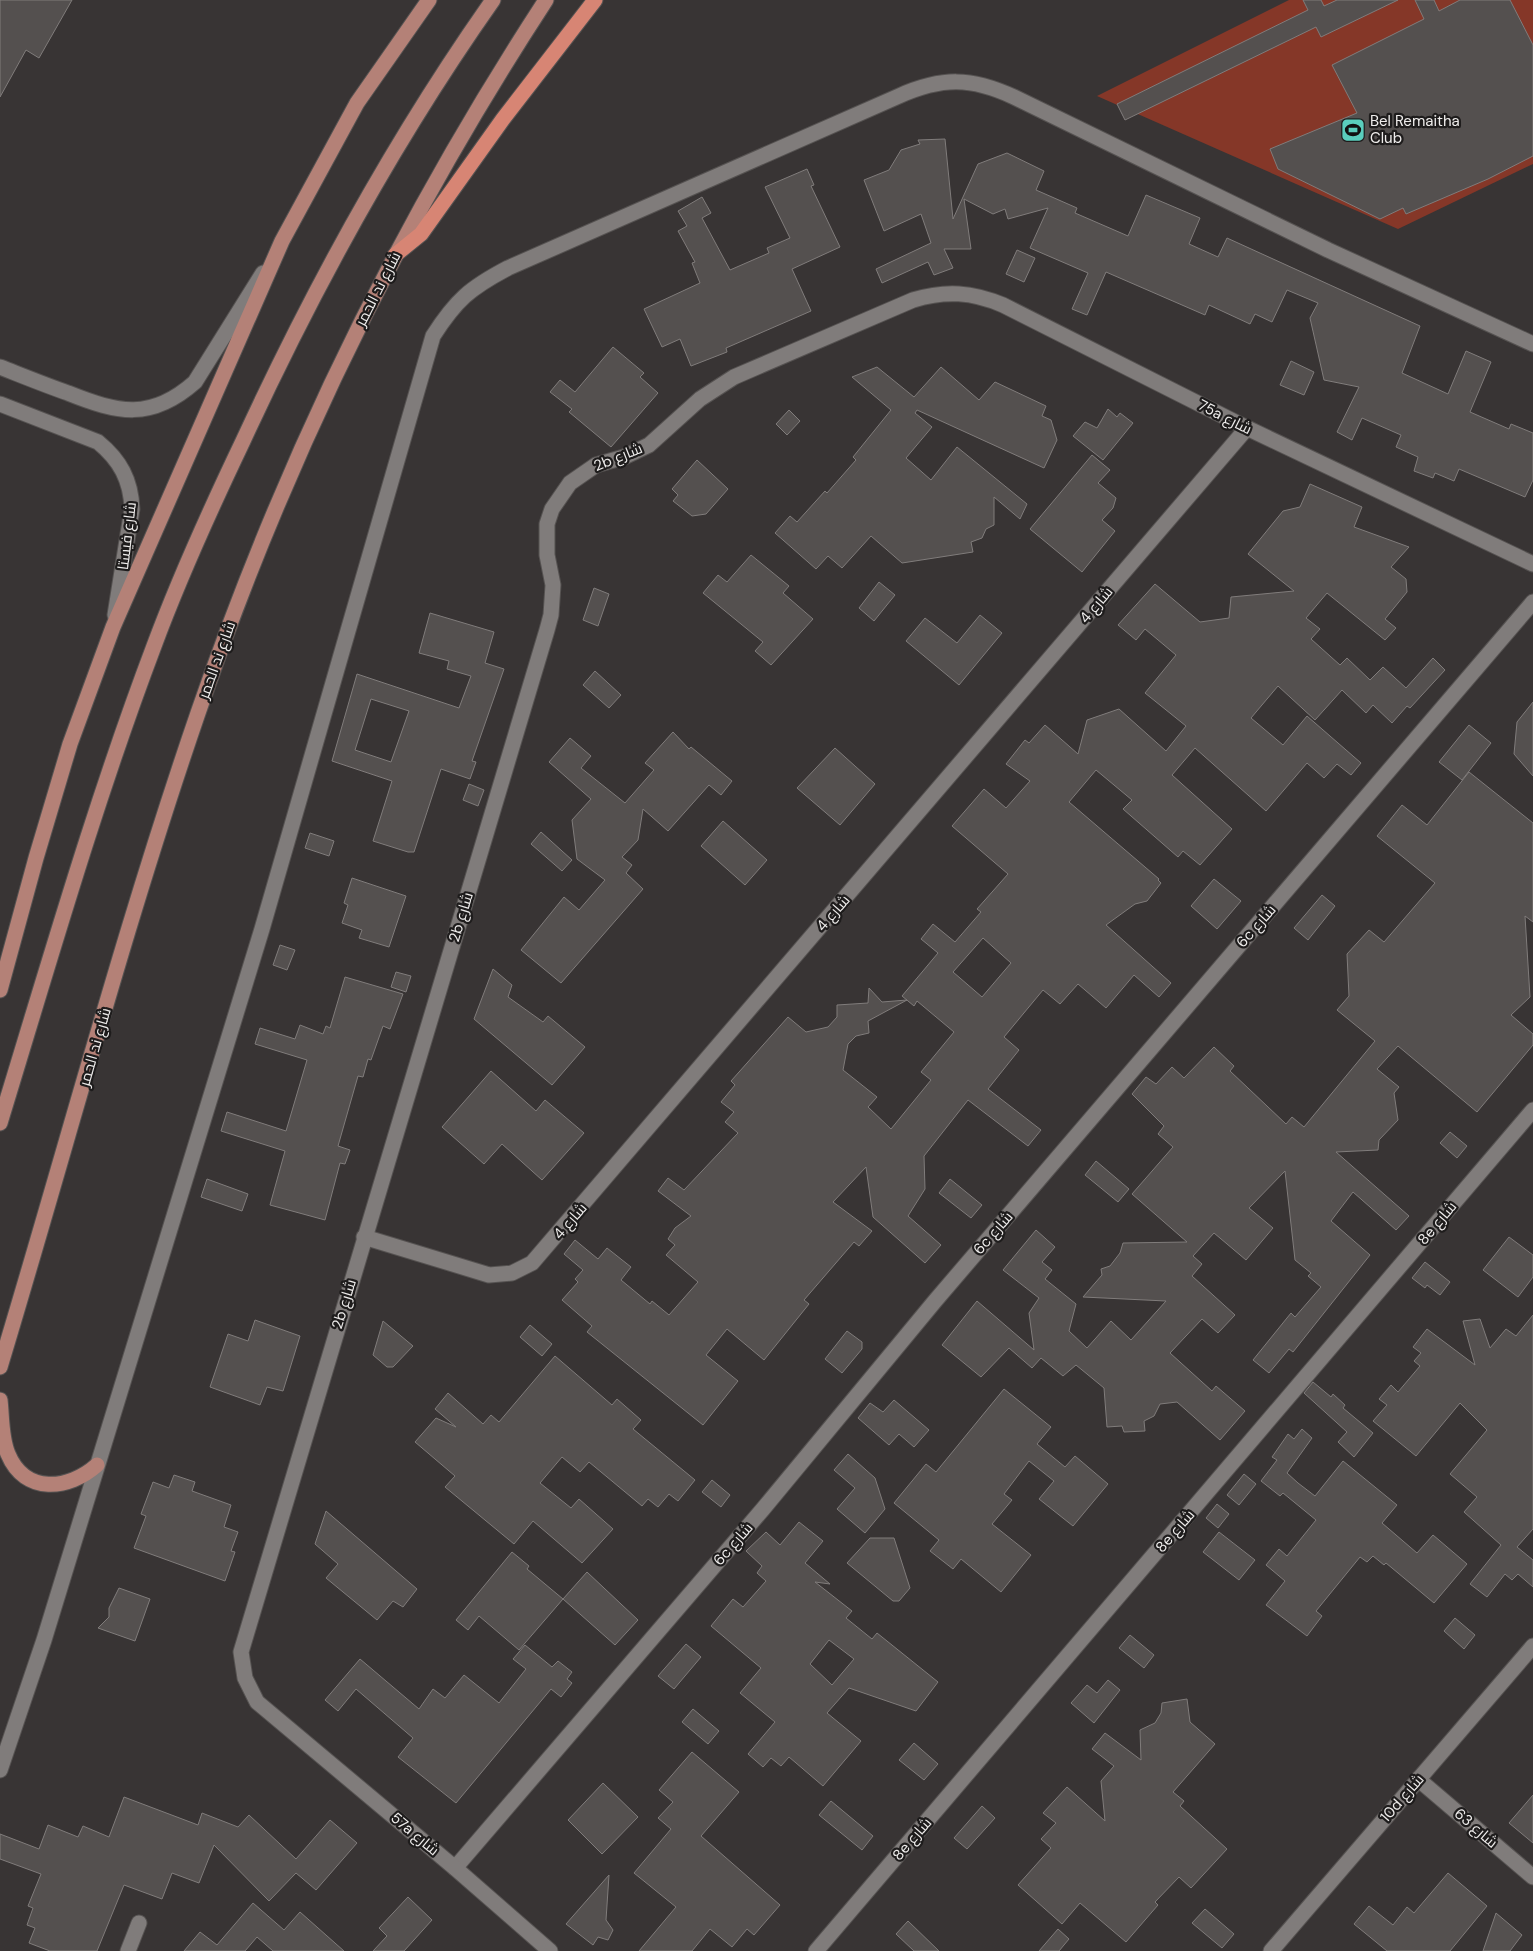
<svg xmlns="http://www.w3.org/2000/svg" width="1533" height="1951" font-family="'DM Sans',Cairo,sans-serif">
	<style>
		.green { fill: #853728 }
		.building { fill: #54504f; stroke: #807c7b; fill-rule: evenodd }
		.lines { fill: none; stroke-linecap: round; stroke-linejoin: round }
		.minor-casing { stroke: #555251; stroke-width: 17 }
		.major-casing { stroke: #555251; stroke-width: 17 }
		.highway-casing { stroke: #555251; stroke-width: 17 }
		.minor { stroke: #807c7b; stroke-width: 15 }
		.major { stroke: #b48177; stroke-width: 15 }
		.highway { stroke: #d78574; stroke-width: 15 }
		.labels { text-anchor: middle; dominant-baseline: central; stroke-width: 4.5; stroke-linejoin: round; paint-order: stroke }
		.poi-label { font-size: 15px; fill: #efedec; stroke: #1e1c1c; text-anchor: start }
		.street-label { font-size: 15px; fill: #efedec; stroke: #1e1c1c }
	</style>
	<rect width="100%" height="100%" fill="#383434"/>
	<polygon class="green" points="1289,0 1533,0 1533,164 1398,229 1097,96"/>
	<g class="building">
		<polygon points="0,0 72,0 39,58 26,50 0,97"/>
		<polygon points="1303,0 1321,0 1324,6 1337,0 1398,0 1321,37 1316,27 1125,120 1117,104 1308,10"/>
		<polygon points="1415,0 1434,0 1439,11 1460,0 1510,0 1533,45 1533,156 1488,179 1406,214 1403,208 1380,219 1278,169 1270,149 1357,113 1332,65 1424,19"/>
		<polygon points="945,139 953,219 978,164 1007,153 1044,171 1036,190 1077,208 1075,213 1128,236 1146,195 1200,218 1189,244 1218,257 1227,238 1420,326 1402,373 1448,394 1466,351 1491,362 1470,412 1509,429 1511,424 1533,433 1533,480 1525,497 1459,469 1454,481 1435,473 1433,478 1414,471 1418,457 1396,447 1401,435 1362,418 1352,440 1337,432 1359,387 1324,380 1310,318 1318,303 1287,290 1272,322 1255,314 1250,324 1209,305 1205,315 1106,272 1087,315 1072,309 1088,273 1030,248 1048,208 1008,219 1005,209 993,214 964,199 971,249 944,249 953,268 934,275 928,262 882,283 876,269 931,243 921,214 884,231 864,180 889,170 901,150 920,144 918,140"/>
		<polygon points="807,169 814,185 811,186 840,247 792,269 811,311 726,348 727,352 691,366 680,339 662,347 644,309 700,283 692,263 695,262 678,231 687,226 678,211 702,197 711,213 702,218 730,270 769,253 767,248 790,238 765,187"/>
		<polygon points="1017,250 1035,258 1024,282 1006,274"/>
		<polygon points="613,347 644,373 640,377 658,393 611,447 569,412 572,409 550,392 560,380 575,392"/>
		<polygon points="1291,361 1314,372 1304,395 1280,385"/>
		<polygon points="877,367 914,397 941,367 979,400 995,382 1046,406 1042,416 1051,420 1057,440 1044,468 917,410 915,413 932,427 906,458 931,480 957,447 1027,504 1020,519 994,497 994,525 986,529 982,538 971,542 973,552 902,563 871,536 842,568 828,556 816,569 775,533 790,516 797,522 825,491 827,493 856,460 853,457 891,410 852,377"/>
		<polygon points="1108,409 1117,417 1120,413 1133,423 1103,460 1073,436 1085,422 1097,428"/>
		<polygon points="789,410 800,421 787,435 776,424"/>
		<polygon points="1092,455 1110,470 1098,483 1116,498 1113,508 1102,520 1115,531 1082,572 1030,529"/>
		<polygon points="697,460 728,489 706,514 692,516 673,501 678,495 672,489"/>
		<path d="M 1310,484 L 1362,507 L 1354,527 L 1409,547 L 1391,567 L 1406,579 L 1407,592 L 1385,619 L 1396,628 L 1385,640 L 1327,593 L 1306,618 L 1320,629 L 1311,639 L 1340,665 L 1347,658 L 1370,680 L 1383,667 L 1406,688 L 1433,658 L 1445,670 L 1410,708 L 1407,706 L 1392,723 L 1373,705 L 1366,713 L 1342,690 L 1315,720 L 1278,686 L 1251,718 L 1283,745 L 1307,716 L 1361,763 L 1351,775 L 1337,764 L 1324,778 L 1307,763 L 1266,811 L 1195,748 L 1172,775 L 1232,829 L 1200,865 L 1183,851 L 1178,857 L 1123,809 L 1132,800 L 1096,770 L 1069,802 L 1159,879 L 1158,880 L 1161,883 L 1147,901 L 1135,904 L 1106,925 L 1171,983 L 1159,997 L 1134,975 L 1106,1008 L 1078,984 L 1060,1004 L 1043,990 L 1004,1037 L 1019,1050 L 988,1089 L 1041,1130 L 1028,1146 L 968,1100 L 924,1156 L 925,1189 L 908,1216 L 941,1245 L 925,1263 L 873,1217 L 866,1167 L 833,1202 L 872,1231 L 859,1246 L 854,1242 L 804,1300 L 809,1304 L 764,1360 L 727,1329 L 706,1355 L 738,1381 L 703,1425 L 587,1332 L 592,1326 L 562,1300 L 578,1282 L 575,1279 L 583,1270 L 564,1254 L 575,1240 L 598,1259 L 607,1248 L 631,1267 L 621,1280 L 650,1304 L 652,1301 L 669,1315 L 698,1282 L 666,1255 L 675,1245 L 668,1239 L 675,1228 L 691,1216 L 658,1191 L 668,1178 L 684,1190 L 738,1133 L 725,1122 L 734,1112 L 721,1102 L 735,1085 L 731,1081 L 788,1017 L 806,1032 L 828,1027 L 837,1017 L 837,1005 L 868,1003 L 869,988 L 882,1002 L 907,1000 L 868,1021 L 869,1033 L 856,1036 L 848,1044 L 843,1070 L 877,1097 L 868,1107 L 891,1129 L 931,1080 L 921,1072 L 954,1032 L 917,1001 L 914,1006 L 902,996 L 938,953 L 921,939 L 933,924 L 955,942 L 981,912 L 977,909 L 1008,874 L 952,826 L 984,789 L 1006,808 L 1030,781 L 1006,764 L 1025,740 L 1029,743 L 1045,725 L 1078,754 L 1087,720 L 1119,709 L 1166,751 L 1186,726 L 1145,693 L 1176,655 L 1145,629 L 1136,640 L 1118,625 L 1155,584 L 1200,622 L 1229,618 L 1231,597 L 1294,591 L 1248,554 L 1283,511 L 1300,507 ZM 983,938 L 1011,963 L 982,997 L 953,972 Z"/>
		<polygon points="751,555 789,586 783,593 813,619 771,665 755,651 763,642 703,593 718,575 727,582"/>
		<polygon points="879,582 895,595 874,621 859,608"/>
		<polygon points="594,588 609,594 598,626 583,620"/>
		<path d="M 430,613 L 494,632 L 485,663 L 504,669 L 472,761 L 476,762 L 470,779 L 441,769 L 414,852 L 408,852 L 373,841 L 392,781 L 332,761 L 357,674 L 459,708 L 471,676 L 447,669 L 449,661 L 419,653 ZM 371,699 L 409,711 L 391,762 L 355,750 Z"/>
		<polygon points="980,615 1002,633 959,685 906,641 925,618 957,643"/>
		<polygon points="595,671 621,695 609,708 583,685"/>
		<polygon points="1533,702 1533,776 1514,754 1517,722"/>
		<polygon points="1469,725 1491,743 1462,780 1439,762"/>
		<polygon points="673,732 689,749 691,747 732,781 721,795 709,785 668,831 643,809 638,840 622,857 632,865 626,873 643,889 561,983 521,950 564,897 579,910 605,880 577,859 572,820 591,799 549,762 570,738 591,756 581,768 625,803 654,770 645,763"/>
		<polygon points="835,748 875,784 840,825 797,788"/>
		<polygon points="1469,772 1533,823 1533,922 1525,916 1530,997 1511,1015 1533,1034 1533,1045 1477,1112 1398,1046 1377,1069 1399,1087 1394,1093 1398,1120 1379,1140 1378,1150 1336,1152 1409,1216 1396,1230 1353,1192 1331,1221 1370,1255 1293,1352 1289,1349 1269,1373 1253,1360 1291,1313 1295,1317 1321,1287 1308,1276 1311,1273 1295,1260 1285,1171 1249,1208 1273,1228 1246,1260 1214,1233 1193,1256 1202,1264 1192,1276 1235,1315 1218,1333 1202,1319 1170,1353 1212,1391 1216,1386 1245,1411 1220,1440 1177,1402 1160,1404 1154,1416 1144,1421 1145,1431 1124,1432 1122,1426 1107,1427 1104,1388 1076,1365 1063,1376 1041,1358 1032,1368 1009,1348 981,1377 942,1345 977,1301 1034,1350 1029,1313 1039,1298 1003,1270 1036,1230 1055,1247 1042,1262 1052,1270 1045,1279 1076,1304 1069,1331 1087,1348 1111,1321 1131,1340 1166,1301 1083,1297 1102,1275 1101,1269 1110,1266 1120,1253 1123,1243 1187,1242 1132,1194 1173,1147 1158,1134 1164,1126 1132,1094 1146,1077 1156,1084 1172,1067 1184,1078 1214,1047 1234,1066 1230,1071 1286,1124 1292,1117 1304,1127 1375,1041 1337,1010 1349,996 1347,954 1369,930 1384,942 1435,883 1377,836 1402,805 1427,825"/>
		<polygon points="469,784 484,790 478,806 463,800"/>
		<polygon points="723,821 767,860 745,885 701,846"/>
		<polygon points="541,832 572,860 562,871 531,844"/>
		<polygon points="310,833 334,841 329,856 305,848"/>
		<polygon points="352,878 406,896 389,947 359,938 362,930 342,923 348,905 344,903"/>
		<polygon points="1214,879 1241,901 1217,929 1191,906"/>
		<polygon points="1322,895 1335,906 1308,940 1294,928"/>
		<polygon points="280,945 295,950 287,970 273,965"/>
		<polygon points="493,969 512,985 508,997 543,1022 548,1016 585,1047 552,1085 474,1019"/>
		<polygon points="396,972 411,976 406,992 391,987"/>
		<polygon points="345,977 403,994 390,1029 383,1026 371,1060 368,1059 363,1077 358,1076 338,1146 350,1150 345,1164 340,1163 325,1220 270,1205 285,1151 221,1131 227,1112 286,1131 307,1060 255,1044 260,1028 295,1039 300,1025 323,1034 326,1026 330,1028"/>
		<polygon points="491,1071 536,1111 545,1100 584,1133 542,1180 502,1144 484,1164 442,1127"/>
		<polygon points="1450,1132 1467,1146 1457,1158 1440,1143"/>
		<polygon points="1096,1161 1129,1189 1118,1202 1085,1175"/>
		<polygon points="207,1179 248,1194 242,1211 201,1197"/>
		<polygon points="950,1179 982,1205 971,1218 939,1193"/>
		<polygon points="1509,1237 1533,1255 1533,1277 1518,1297 1483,1270"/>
		<polygon points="1425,1262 1450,1282 1440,1295 1427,1285 1425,1288 1412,1278"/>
		<polygon points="1533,1315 1533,1529 1517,1547 1533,1560 1533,1587 1518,1574 1512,1580 1505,1574 1487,1597 1470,1584 1501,1545 1464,1512 1477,1497 1450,1474 1487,1430 1460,1403 1416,1456 1373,1421 1387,1405 1379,1399 1391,1385 1398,1392 1420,1366 1414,1361 1421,1353 1413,1347 1427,1329 1475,1365 1463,1321 1480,1319 1490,1348 1506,1329 1516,1336"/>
		<polygon points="255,1320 300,1336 283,1391 267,1387 260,1405 210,1387 228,1334 248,1341"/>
		<polygon points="383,1321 413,1346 393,1367 387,1367 373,1355"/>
		<polygon points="530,1325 552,1344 542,1356 520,1337"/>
		<polygon points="847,1331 862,1342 862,1349 842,1373 825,1359"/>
		<polygon points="555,1356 612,1405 617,1399 641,1420 633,1429 695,1480 678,1501 669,1494 658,1507 648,1499 642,1506 589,1462 580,1472 562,1457 540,1483 571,1508 579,1499 613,1529 582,1563 533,1521 514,1544 445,1487 455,1476 415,1442 436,1418 456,1427 435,1409 448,1393 483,1424 491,1415 499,1422"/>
		<polygon points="1313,1382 1331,1397 1333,1394 1345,1405 1343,1408 1373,1433 1354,1457 1338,1442 1347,1432 1304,1393"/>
		<polygon points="1004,1389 1051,1427 1037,1444 1065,1467 1075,1456 1108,1484 1073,1526 1039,1499 1054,1481 1029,1461 1004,1494 1012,1500 992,1524 1031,1555 1001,1592 961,1559 953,1569 930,1551 939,1540 894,1503 926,1464 936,1472"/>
		<polygon points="894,1400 929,1430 914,1447 899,1434 889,1445 858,1418 870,1403 883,1412"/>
		<polygon points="1302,1429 1312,1438 1287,1473 1298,1483 1315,1496 1343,1461 1397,1505 1382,1523 1417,1553 1433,1535 1467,1564 1434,1603 1386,1563 1384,1565 1373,1556 1367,1562 1360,1557 1316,1611 1322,1616 1307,1636 1266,1605 1285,1581 1266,1565 1279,1549 1287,1556 1316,1520 1283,1493 1280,1496 1261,1481 1277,1460 1272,1457 1288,1434 1294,1439"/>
		<polygon points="848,1454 875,1478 885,1509 865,1533 837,1509 855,1488 834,1470"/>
		<polygon points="1244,1474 1256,1484 1239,1505 1227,1495"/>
		<polygon points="174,1475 195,1482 192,1491 231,1505 224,1527 238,1532 231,1551 235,1552 225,1581 134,1548 146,1516 141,1514 153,1482 169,1488"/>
		<polygon points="712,1480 730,1495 721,1507 702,1492"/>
		<polygon points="1217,1504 1229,1514 1218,1528 1206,1518"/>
		<polygon points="326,1511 417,1589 403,1607 393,1601 377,1620 326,1578 338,1564 315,1544"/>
		<path d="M 799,1522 L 823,1541 L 805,1563 L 830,1584 L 815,1582 L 852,1611 L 846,1618 L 872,1639 L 877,1633 L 938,1682 L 916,1711 L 849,1688 L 827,1713 L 861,1741 L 823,1786 L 789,1757 L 781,1766 L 771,1758 L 763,1767 L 748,1754 L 775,1722 L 740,1693 L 761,1668 L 711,1626 L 733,1599 L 743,1607 L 766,1581 L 757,1573 L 762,1566 L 746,1551 L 766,1532 L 780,1545 ZM 829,1640 L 854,1659 L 832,1685 L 810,1664 Z"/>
		<polygon points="1219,1532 1255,1560 1239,1580 1203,1552"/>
		<polygon points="870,1538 894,1538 910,1588 899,1601 893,1601 847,1563"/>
		<polygon points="512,1552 529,1566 527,1569 563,1599 519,1650 479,1616 468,1630 456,1620"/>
		<polygon points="587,1572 638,1620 615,1645 563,1599"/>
		<polygon points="119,1588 150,1599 135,1641 98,1628 109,1617 109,1608"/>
		<polygon points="1455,1618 1475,1635 1464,1649 1444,1631"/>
		<polygon points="1130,1635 1154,1655 1144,1668 1119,1648"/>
		<polygon points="686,1644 701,1657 674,1689 658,1676"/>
		<polygon points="525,1645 552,1667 558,1661 572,1672 567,1679 572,1683 561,1697 551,1689 456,1803 398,1757 413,1738 356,1689 338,1711 325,1700 360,1659 419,1709 433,1689 445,1698 464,1675 499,1703 526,1669 513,1659"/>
		<polygon points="1108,1680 1120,1690 1094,1723 1071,1703 1087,1685 1097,1693"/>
		<polygon points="1187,1699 1190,1722 1215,1744 1173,1792 1184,1801 1180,1806 1227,1849 1191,1888 1179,1877 1155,1902 1158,1905 1126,1942 1080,1903 1062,1924 1018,1885 1051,1848 1041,1839 1056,1823 1043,1813 1067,1787 1105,1821 1101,1781 1114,1766 1092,1749 1105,1733 1141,1760 1140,1730 1155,1723 1161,1713 1162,1703"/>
		<polygon points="693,1709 719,1731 708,1744 682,1722"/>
		<polygon points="914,1743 938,1764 924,1780 899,1760"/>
		<polygon points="692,1752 739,1792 701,1836 780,1905 754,1935 747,1929 732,1947 710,1929 692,1951 639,1951 676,1907 634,1873 671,1829 658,1818 673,1802 659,1790"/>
		<polygon points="603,1783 638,1817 602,1854 568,1820"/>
		<polygon points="1533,1795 1533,1843 1509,1823"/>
		<polygon points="124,1797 198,1825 202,1813 238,1827 249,1815 296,1859 330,1820 357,1843 316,1890 296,1873 269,1901 214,1845 199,1883 172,1873 162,1899 124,1885 97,1951 50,1951 29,1943 35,1928 27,1925 33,1908 28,1906 41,1874 0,1859 0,1834 39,1849 48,1825 78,1837 83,1826 109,1837"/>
		<polygon points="831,1801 873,1836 862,1850 819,1815"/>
		<polygon points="982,1806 995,1818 967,1849 954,1838"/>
		<polygon points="1448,1873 1487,1906 1450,1951 1387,1951 1354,1924 1369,1906 1393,1925 1407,1907 1414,1913"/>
		<polygon points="609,1875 606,1920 613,1930 608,1940 598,1937 593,1945 566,1924"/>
		<polygon points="408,1897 432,1920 404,1951 373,1951 387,1936 379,1928"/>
		<polygon points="253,1903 284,1930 300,1912 344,1951 273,1951 257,1937 245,1951 184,1951 200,1932 217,1945"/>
		<polygon points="1205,1909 1234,1934 1222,1948 1192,1923"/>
		<polygon points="1496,1913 1522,1935 1510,1951 1483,1951"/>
		<polygon points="908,1921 939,1951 914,1951 896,1934"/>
		<polygon points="1058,1929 1069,1939 1059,1951 1039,1951"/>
	</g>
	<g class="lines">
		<g class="minor-casing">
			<g id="minor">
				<path d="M 0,367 C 23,376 45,385 68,393 C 118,413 151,421 195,382 L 263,273"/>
				<path d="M 0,404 L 98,442 C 120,460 131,480 132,509 L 115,615"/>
				<polyline points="364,1237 489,1275 512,1273 532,1263 1247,428"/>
				<path d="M 0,1770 L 44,1640 L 262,929 L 433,336 C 456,300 470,288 508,268 L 899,96 C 942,77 971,77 1014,97 L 1328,250 L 1533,344"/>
				<polyline points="1418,1779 1533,1877"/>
				<polyline points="455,1868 763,1509 935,1301 1533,602"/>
				<polyline points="128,1951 139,1923"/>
				<path d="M 550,1951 L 455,1868 L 257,1702 L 245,1678 L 241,1652 L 547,630 L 551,615 L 553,585 L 547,555 L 547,524 L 552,509 L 570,483 L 596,465 L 624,457 L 649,445 L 700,399 L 734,377 L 913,300 C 946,290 972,292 1003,305 L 1247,428 L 1533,564"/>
				<polyline points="816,1951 1533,1110"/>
				<polyline points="1271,1951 1533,1646"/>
			</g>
		</g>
		<g class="major-casing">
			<g id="major">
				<polyline points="0,990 36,858 70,744 113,627 282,241 357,103 429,0"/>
				<path d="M 0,1123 C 49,963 95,802 154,646 C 180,576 211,508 243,441 C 314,287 395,139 493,0"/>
				<path d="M 0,1367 C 66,1149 124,928 198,713 C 284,462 401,222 546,0"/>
				<path d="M 0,1400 C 2,1417 1,1438 8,1454 C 25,1495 69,1490 97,1465"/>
			</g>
		</g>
		<g class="highway-casing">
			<polyline id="highway" points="395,255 421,234 503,119 595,0"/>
		</g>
		<use href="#minor" class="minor"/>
		<use href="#major" class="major"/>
		<use href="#highway" class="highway"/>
	</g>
	<defs>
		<g id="stadium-square" transform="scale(1.25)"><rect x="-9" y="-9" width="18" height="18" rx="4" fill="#5acebd" stroke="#1e1c1c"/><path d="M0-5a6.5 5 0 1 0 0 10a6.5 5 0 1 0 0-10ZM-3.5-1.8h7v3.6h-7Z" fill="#111"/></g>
	</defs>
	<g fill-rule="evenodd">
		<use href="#stadium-square" x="1353" y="130"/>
	</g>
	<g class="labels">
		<g class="poi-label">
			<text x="1370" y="121">Bel Remaitha<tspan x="1370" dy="17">Club</tspan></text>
		</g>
		<g class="street-label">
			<text transform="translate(378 289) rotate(-63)">شارع ند الحمر</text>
			<text transform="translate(1225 417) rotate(27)">75a شارع</text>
			<text transform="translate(618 457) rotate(-22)">2b شارع</text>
			<text transform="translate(127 536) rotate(-83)">شارع فيستا</text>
			<text transform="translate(1096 605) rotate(-50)">شارع 4</text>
			<text transform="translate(217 660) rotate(-70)">شارع ند الحمر</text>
			<text transform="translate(833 913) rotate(-49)">شارع 4</text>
			<text transform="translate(461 917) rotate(-73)">2b شارع</text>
			<text transform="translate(1256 926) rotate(-49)">6c شارع</text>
			<text transform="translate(95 1047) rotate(-74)">شارع ند الحمر</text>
			<text transform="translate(570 1221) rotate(-49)">شارع 4</text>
			<text transform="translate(1437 1223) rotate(-50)">8e شارع</text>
			<text transform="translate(993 1233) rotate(-49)">6c شارع</text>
			<text transform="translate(344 1304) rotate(-73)">2b شارع</text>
			<text transform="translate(1175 1531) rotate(-49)">8e شارع</text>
			<text transform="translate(733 1544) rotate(-49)">6c شارع</text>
			<text transform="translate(1402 1798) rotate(-49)">10d شارع</text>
			<text transform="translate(1476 1828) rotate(41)">شارع 63</text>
			<text transform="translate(415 1834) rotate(40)">57a شارع</text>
			<text transform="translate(912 1839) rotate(-49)">8e شارع</text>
		</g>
	</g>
</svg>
